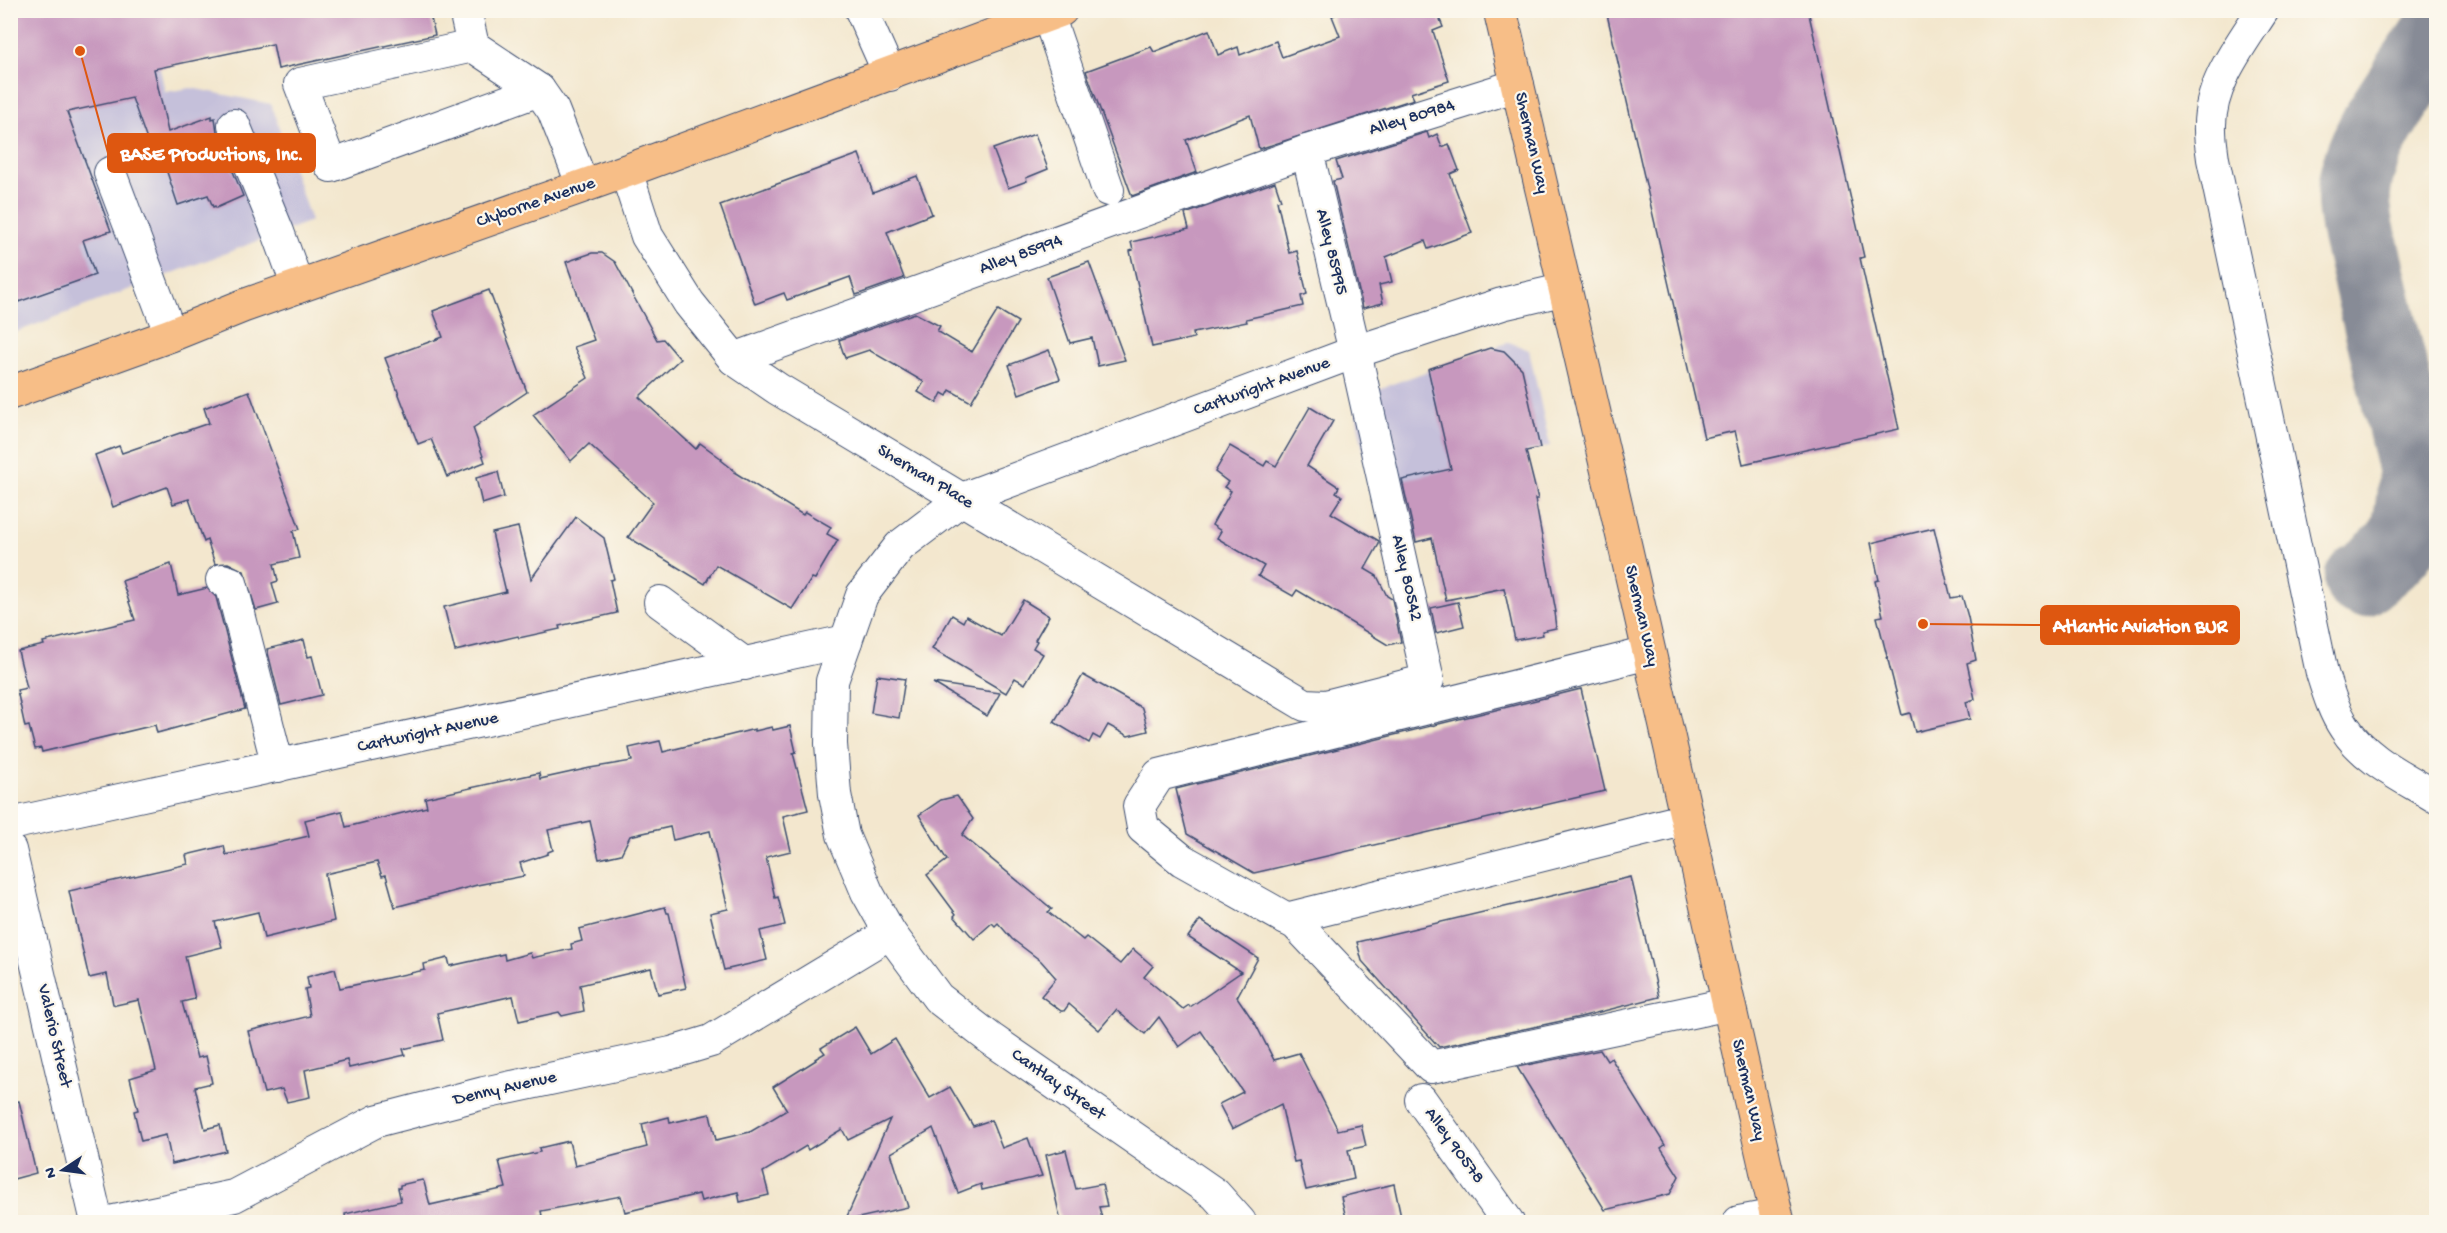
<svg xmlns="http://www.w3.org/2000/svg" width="2447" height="1233" font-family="'Gochi Hand',sans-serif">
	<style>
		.industrial { fill: #c5c0da }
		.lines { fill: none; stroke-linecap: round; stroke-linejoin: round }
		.taxiway { stroke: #878b96; stroke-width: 74 }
		.building { fill: #c798be }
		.minor-casing { stroke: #3b4b6f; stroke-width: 34 }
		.major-casing { stroke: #3b4b6f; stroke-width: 35 }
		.minor { stroke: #fff; stroke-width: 32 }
		.major { stroke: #f7be87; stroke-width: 33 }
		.labels { text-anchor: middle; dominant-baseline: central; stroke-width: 4.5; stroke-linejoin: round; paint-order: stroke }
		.street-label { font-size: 18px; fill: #1b2f5e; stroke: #fbf7ec }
		.leader { fill: none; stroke: #de5710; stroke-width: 2 }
		.callout-dot { fill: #de5710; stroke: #fbf7ec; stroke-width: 2 }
		.callout { fill: #de5710; stroke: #de5710; stroke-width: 2 }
		.callout-label { font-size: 20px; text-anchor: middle; font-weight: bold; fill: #fff }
	</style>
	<rect width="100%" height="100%" fill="#fbf7ec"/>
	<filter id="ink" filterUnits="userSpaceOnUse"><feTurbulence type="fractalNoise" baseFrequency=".0167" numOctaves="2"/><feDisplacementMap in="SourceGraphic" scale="12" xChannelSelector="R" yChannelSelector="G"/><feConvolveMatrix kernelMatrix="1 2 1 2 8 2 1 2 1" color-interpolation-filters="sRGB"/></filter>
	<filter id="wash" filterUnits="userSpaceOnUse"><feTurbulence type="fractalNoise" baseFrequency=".008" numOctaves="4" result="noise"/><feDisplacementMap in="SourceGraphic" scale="24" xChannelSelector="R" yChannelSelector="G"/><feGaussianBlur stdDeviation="1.35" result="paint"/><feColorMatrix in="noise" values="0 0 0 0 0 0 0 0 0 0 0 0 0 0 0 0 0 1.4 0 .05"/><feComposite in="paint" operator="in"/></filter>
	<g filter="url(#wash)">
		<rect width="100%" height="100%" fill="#f3e7ce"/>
		<g class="industrial">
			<polygon points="11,11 148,11 165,92 191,88 271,104 311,221 11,334"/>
			<polygon points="1509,342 1529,350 1550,446 1371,492 1353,398"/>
		</g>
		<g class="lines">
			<g class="taxiway">
				<path d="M 2436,37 C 2408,80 2356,141 2354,194 C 2353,205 2356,216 2357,226 L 2415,471 L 2436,502"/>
				<path d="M 2361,580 C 2375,568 2392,557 2402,541 C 2414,521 2413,493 2415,471"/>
			</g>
		</g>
		<g id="blocks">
			<g class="building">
				<polygon points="10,10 429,10 435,35 278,69 273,44 154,69 168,132 212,116 212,119 215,118 217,132 243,196 216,208 215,206 213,207 208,195 178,205 160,151 152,154 132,98 67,112 111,231 83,240 95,275 10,305"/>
				<polygon points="1346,10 1436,10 1443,27 1433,31 1449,81 1411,93 1414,99 1259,149 1250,115 1186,140 1197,172 1132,196 1086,71 1151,47 1154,52 1209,30 1218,55 1238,47 1240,55 1276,41 1282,57 1340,36 1332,16"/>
				<polygon points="1606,10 1808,10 1864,257 1860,258 1899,429 1743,464 1735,431 1704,438"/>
				<polygon points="1427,132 1429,138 1437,134 1442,147 1449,144 1459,170 1450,174 1472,233 1428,249 1425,241 1386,257 1392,282 1379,285 1383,303 1363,308 1333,181 1342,179 1336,161"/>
				<polygon points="1035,134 1048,169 1026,178 1027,181 1008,188 993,149"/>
				<polygon points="859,154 873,193 917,176 932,214 887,232 904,278 856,295 850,277 787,300 784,293 755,304 720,205"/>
				<polygon points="1275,182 1281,200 1277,201 1289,253 1297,251 1307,294 1301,296 1303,306 1246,319 1247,322 1193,333 1194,338 1152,347 1130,251 1133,250 1131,242 1189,229 1185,214"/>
				<polygon points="592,253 602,253 615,262 657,340 663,339 680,359 639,397 696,449 700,443 722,459 721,460 735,471 734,472 803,515 805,512 831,527 827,534 838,540 815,579 812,578 792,609 716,565 705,584 628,537 653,502 589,444 571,461 533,415 588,378 574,347 594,340 566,262"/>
				<polygon points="1089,262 1125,360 1098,366 1092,338 1070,343 1047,277"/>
				<polygon points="489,290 527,392 473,428 485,462 447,477 431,439 418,444 385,358 443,337 433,311"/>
				<polygon points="998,310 1018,322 971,402 950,390 947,396 942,393 937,403 918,392 924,382 869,350 845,358 839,340 915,313 940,326 937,331 972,352"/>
				<polygon points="1490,348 1504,351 1522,369 1540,448 1526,451 1538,499 1535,499 1556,612 1554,612 1556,628 1542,631 1543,635 1515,640 1504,588 1446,600 1432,538 1416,542 1402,480 1451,469 1428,369"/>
				<polygon points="1049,350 1060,379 1019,394 1009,365"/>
				<polygon points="249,391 300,529 293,531 299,558 274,564 278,581 272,583 278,604 256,610 244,571 228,563 215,564 207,540 204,542 189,499 173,504 167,487 113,507 95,455 119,446 122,453 209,423 204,408"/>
				<polygon points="1310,407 1333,421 1307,466 1339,487 1336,492 1342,496 1331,513 1379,541 1379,544 1365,569 1377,576 1387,596 1392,599 1401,642 1388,645 1297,590 1293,596 1258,576 1264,566 1217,538 1221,531 1212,525 1231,491 1224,487 1228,482 1215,472 1230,446 1264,466 1267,461 1276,466"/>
				<polygon points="498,472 504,497 482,504 476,478"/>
				<polygon points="576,517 604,538 614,579 610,580 617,613 559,626 560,629 519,638 518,636 455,651 444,607 506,592 492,533 518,527 531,579"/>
				<polygon points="1934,528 1951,598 1962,596 1968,617 1976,660 1967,663 1975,699 1966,702 1970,719 1915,732 1910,713 1902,715 1877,617 1883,616 1875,581 1879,580 1871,543"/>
				<polygon points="171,564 178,595 207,588 216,597 245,709 157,733 155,725 42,752 41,748 35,749 29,726 25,727 17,690 27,688 18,651 44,645 43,642 135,620 122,581"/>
				<polygon points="1023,600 1049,616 1035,640 1037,641 1033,648 1043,654 1025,684 1015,678 1006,693 932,649 952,615 963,622 966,616 1001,636"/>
				<polygon points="1458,602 1464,626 1436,633 1431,608"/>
				<polygon points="304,640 308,657 312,656 322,695 281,705 267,649"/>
				<polygon points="877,675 905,679 899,718 871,713"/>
				<polygon points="1083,675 1142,708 1148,731 1128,736 1108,725 1100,739 1093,735 1089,743 1054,722"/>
				<polygon points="933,683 1000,693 987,716"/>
				<polygon points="1581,689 1605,791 1254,873 1187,834 1176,789"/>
				<polygon points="790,726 796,752 793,753 808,810 783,816 791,851 766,857 775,898 778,897 785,925 760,931 767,960 724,970 710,913 728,909 710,831 673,840 670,827 630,836 621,854 599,859 590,821 548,830 553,850 548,852 548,854 520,863 524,876 477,885 395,907 386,875 382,876 377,862 325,874 334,921 264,938 258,912 215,922 222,947 185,956 195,999 182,1002 197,1058 206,1056 212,1083 195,1087 205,1129 220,1125 226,1151 172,1164 166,1135 141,1141 134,1111 138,1110 130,1078 156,1070 139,1000 116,1005 113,1004 107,974 89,978 69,891 188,864 186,855 224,846 226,855 309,836 305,820 342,811 346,827 427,807 425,798 539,773 540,779 590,768 632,761 629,748 660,741 663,752 755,729 755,731 772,727 773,730"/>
				<polygon points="957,796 973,819 962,835 1052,909 1048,912 1083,940 1086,937 1120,964 1133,949 1153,966 1144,977 1183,1009 1189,1005 1190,1007 1241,972 1188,937 1200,920 1258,958 1237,997 1256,1025 1274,1060 1299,1053 1338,1130 1361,1125 1366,1146 1348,1150 1354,1179 1306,1190 1299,1161 1294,1162 1281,1104 1232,1129 1219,1104 1243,1092 1201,1031 1179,1047 1159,1017 1145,1034 1116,1010 1099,1030 1069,1004 1064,1011 1061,1011 1041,996 1056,978 1041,961 1012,939 998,923 995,926 992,923 974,939 954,916 956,914 927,875 947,860 919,815 941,800"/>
				<polygon points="1631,877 1659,997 1580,1017 1439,1047 1362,961 1357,942"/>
				<polygon points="665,907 667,913 669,913 686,988 658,994 651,968 580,985 584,1011 562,1016 559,1012 519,1021 513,996 437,1013 443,1040 403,1049 405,1055 349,1068 347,1060 305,1070 310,1097 287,1102 282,1089 264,1093 248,1031 310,1016 305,989 309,988 307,977 335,969 340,988 425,970 424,964 448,958 450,966 504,954 505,960 530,953 532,958 572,949 571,944 582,941 579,929"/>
				<polygon points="855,1027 871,1054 895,1039 930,1098 950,1087 973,1126 991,1120 1002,1148 1028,1138 1042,1176 982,1190 981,1184 958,1193 933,1128 891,1153 908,1207 845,1221 890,1119 848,1140 842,1129 808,1150 806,1146 763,1172 769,1195 740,1202 738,1192 701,1201 699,1194 625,1212 621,1196 541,1211 542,1216 515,1222 346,1222 345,1214 401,1201 398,1188 400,1188 400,1185 422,1180 424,1182 430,1205 506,1188 499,1161 540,1152 539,1148 569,1141 575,1166 647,1147 642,1124 669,1117 670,1123 710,1114 716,1140 750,1132 787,1110 773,1087 816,1060 815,1059 825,1053 821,1048"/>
				<polygon points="1600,1050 1607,1061 1611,1058 1665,1145 1661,1148 1679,1176 1670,1194 1605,1210 1517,1067"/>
				<polygon points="19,1101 36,1173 10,1180 10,1102"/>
				<polygon points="1066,1150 1076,1189 1102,1184 1107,1206 1099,1207 1103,1222 1061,1222 1046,1155"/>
				<polygon points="1394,1184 1402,1222 1347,1222 1341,1197"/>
			</g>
		</g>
	</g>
	<g filter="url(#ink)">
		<use href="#blocks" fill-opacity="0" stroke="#3b4b6f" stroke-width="1.5"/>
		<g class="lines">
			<g class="minor-casing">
				<g id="minor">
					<polyline points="465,10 473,46 300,84 331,166 539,90 553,110 583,186"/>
					<polyline points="861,10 890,75"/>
					<path d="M 2263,10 C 2240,46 2208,86 2210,130 C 2210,140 2212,150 2213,159 L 2322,673 C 2328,692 2334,712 2345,728 C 2365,760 2405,778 2436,797"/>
					<polyline points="1048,15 1108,190"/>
					<polyline points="473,46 539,90"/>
					<polyline points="234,125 278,232 298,287"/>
					<polyline points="626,171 647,236 689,303 734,359 778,389 1305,705 1326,706 1428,680 1355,352 1307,151"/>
					<polyline points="110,173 171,335"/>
					<polyline points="734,359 1307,151 1518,85"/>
					<polyline points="222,580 231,583 278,766"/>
					<polyline points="660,602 745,664"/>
					<polyline points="1649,653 1159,775 1139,806 1143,828 1182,860 1296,924 1431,1067 1729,1004"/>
					<polyline points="10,824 846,641"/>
					<polyline points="10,850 97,1222"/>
					<polyline points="1286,919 1687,819"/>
					<polyline points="1421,1100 1508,1222"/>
					<polyline points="110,1222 234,1196 376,1121 484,1093 671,1053 711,1041 890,933"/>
					<polyline points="1240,1222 1215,1194 991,1039 938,998 890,933 867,892 843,835 835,794 831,744 832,681 862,595 900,546 962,499 1355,352 1502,304 1566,289"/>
					<polyline points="1739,1222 1776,1215"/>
				</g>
			</g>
			<g class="major-casing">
				<g id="major">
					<polyline points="1500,10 1626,550 1778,1222"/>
					<polyline points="10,393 171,335 243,306 626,171 1061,10"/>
				</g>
			</g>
			<use href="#minor" class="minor"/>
			<use href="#major" class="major"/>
		</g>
	</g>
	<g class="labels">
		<g class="street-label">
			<text transform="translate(1412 118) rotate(-17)">Alley 80984</text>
			<text transform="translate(1531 143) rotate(77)">Sherman Way</text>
			<text transform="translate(536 203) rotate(-19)">Clyborne Avenue</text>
			<text transform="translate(1331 252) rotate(76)">Alley 85995</text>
			<text transform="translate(1021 255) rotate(-20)">Alley 85994</text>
			<text transform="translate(1262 387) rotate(-20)">Cartwright Avenue</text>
			<text transform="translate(925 477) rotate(31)">Sherman Place</text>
			<text transform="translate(1406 578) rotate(77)">Alley 80542</text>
			<text transform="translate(1641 616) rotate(77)">Sherman Way</text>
			<text transform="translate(428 733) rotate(-12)">Cartwright Avenue</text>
			<text transform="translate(54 1036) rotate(77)">Valerio Street</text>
			<text transform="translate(1058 1085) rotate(35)">Cantlay Street</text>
			<text transform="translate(505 1089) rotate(-13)">Denny Avenue</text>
			<text transform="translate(1748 1090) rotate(77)">Sherman Way</text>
			<text transform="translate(1454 1146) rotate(54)">Alley 90578</text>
		</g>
	</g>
	<path class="leader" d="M80 51L108 153M1923 624L2041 625"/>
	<g class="callout-dot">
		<circle cx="80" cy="51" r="6"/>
		<circle cx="1923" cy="624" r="6"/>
	</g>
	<g class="callout">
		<rect x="108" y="134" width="207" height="38" rx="6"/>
		<rect x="2041" y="606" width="198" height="38" rx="6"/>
	</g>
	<g class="callout-label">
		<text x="212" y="160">BASE Productions, Inc.</text>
		<text x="2140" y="632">Atlantic Aviation BUR</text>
	</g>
	<rect width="2447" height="1233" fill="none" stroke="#fbf7ec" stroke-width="36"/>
	<g transform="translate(63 1170) rotate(257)" stroke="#fbf7ec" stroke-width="4.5" paint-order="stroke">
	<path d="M0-4.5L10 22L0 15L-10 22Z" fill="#1b2f5e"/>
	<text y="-9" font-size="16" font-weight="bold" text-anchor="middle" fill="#1b2f5e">N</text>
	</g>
</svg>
